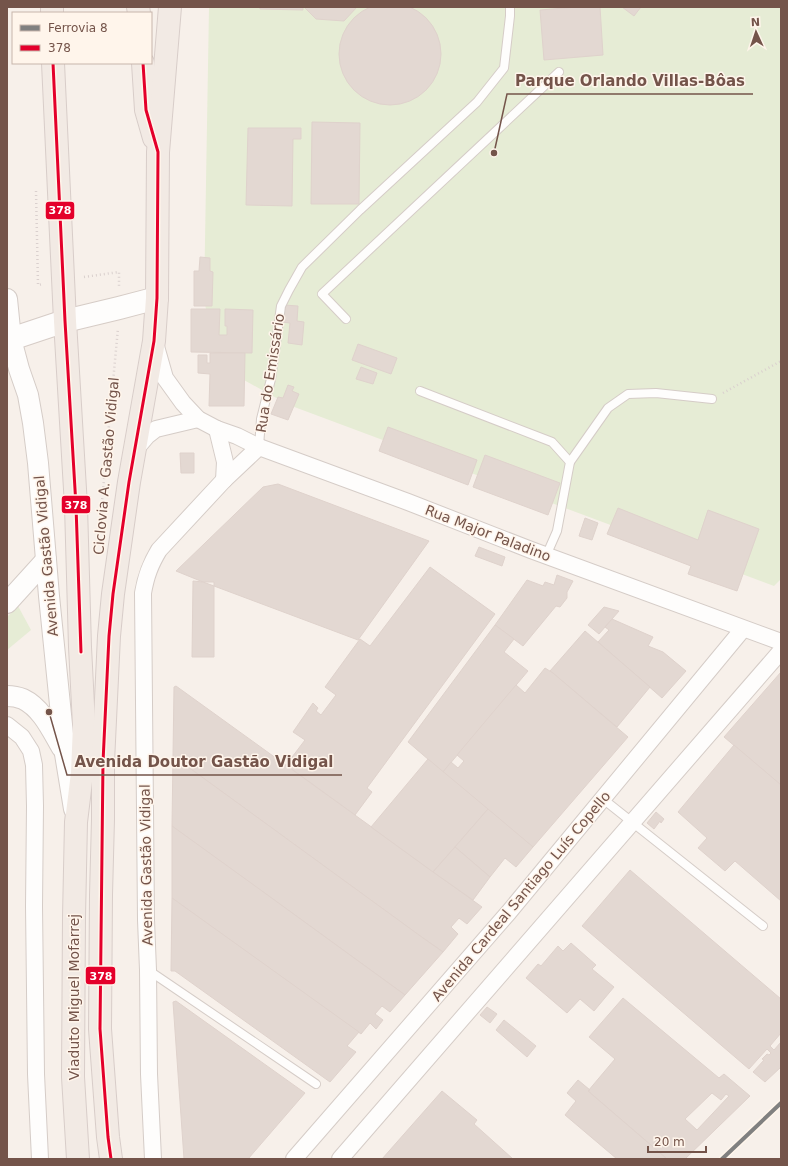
<svg xmlns="http://www.w3.org/2000/svg" width="788" height="1166" font-family="'DejaVu Sans',sans-serif">
	<style>
		.green { fill: #e6ecd5 }
		.building { fill: #e3d8d2; stroke: #dfd2cc; fill-rule: evenodd }
		.lines { fill: none; stroke-linecap: round; stroke-linejoin: round }
		.service-casing { stroke: #d5ccc7; stroke-width: 10 }
		.minor-casing { stroke: #d5ccc7; stroke-width: 18 }
		.tertiary-casing { stroke: #d5ccc7; stroke-width: 22 }
		.secondary-casing { stroke: #d6ccc6; stroke-width: 24 }
		.trunk-casing { stroke: #d8cdc9; stroke-width: 24 }
		.path { stroke: #dad0ce; stroke-width: 2.5; stroke-dasharray: 1 3; stroke-linecap: butt }
		.service { stroke: #fefdfc; stroke-width: 8 }
		.minor { stroke: #fefdfc; stroke-width: 16 }
		.tertiary { stroke: #fefdfc; stroke-width: 20 }
		.secondary { stroke: #fefdfc; stroke-width: 22 }
		.trunk { stroke: #f2eae4; stroke-width: 22 }
		.bus-1-casing { stroke: #fff5eb; stroke-width: 6 }
		.bus-1 { stroke: #e4002b; stroke-width: 3 }
		.rail-1-casing { stroke: #fff5eb; stroke-width: 7 }
		.rail-1 { stroke: #808080; stroke-width: 4 }
		.labels { text-anchor: middle; dominant-baseline: central; stroke-width: 3; stroke-linejoin: round; paint-order: stroke }
		.street-label { font-size: 14px; fill: #74544a; stroke: #fff5eb }
		.leader { fill: none; stroke: #74544a; stroke-width: 1.5 }
		.callout-dot { fill: #74544a; stroke: #fff5eb; stroke-width: 1.5 }
		.callout-label { font-size: 15px; text-anchor: middle; font-weight: bold; fill: #74544a; stroke: #fff5eb; stroke-width: 3; stroke-linejoin: round; paint-order: stroke }
		.line-badge { stroke: #fff5eb; stroke-width: 1.5 }
		.badge-label { font-size: 11px; text-anchor: middle; font-weight: bold; fill: #fff }
	</style>
	<rect width="100%" height="100%" fill="#f7f0ea"/>
	<g class="green">
		<polygon points="209,7 781,7 781,579 774,586 289,405 217,365 204,299"/>
		<polygon points="18,606 31,630 7,650 7,617"/>
	</g>
	<g class="building">
		<circle cx="390" cy="54" r="51"/>
		<polygon points="260,7 303,7 303,10 260,9"/>
		<polygon points="304,7 357,7 344,21 316,19"/>
		<polygon points="577,7 600,7 603,55 544,60 540,10"/>
		<polygon points="622,7 641,7 634,16"/>
		<polygon points="312,122 360,123 359,204 311,204"/>
		<polygon points="248,128 301,128 301,139 293,139 292,206 246,205"/>
		<polygon points="200,257 210,258 210,271 213,272 212,306 194,306 194,271 199,271"/>
		<polygon points="284,305 298,306 297,321 304,322 302,345 288,343 290,323 282,322"/>
		<polygon points="191,309 220,309 219,335 227,335 227,326 225,326 225,309 253,310 252,353 191,352"/>
		<polygon points="358,344 397,358 391,374 352,360"/>
		<polygon points="210,353 245,353 244,406 209,406 210,374 198,373 198,355 207,355 207,363 210,363"/>
		<polygon points="361,367 377,373 373,384 356,379"/>
		<polygon points="288,385 294,387 292,391 299,394 288,420 271,414 278,397 283,398"/>
		<polygon points="388,427 477,460 468,485 379,451"/>
		<polygon points="180,453 194,453 194,473 181,473"/>
		<polygon points="485,455 560,483 548,515 473,487"/>
		<polygon points="278,484 429,541 358,640 214,586 214,582 203,582 176,571 263,487"/>
		<polygon points="618,508 698,540 708,510 759,529 737,591 688,574 691,566 607,534"/>
		<polygon points="585,518 598,523 592,540 579,536"/>
		<polygon points="479,547 505,557 502,566 475,556"/>
		<polygon points="430,567 495,614 367,788 372,792 355,815 286,765 305,740 293,732 313,703 318,708 316,711 321,715 336,695 325,687 360,639 370,646"/>
		<polygon points="557,575 573,581 567,592 567,598 560,607 556,606 523,646 495,625 527,580 543,586 545,582 554,585"/>
		<polygon points="193,581 203,582 214,586 214,657 192,657"/>
		<polygon points="604,607 619,611 599,634 588,625"/>
		<polygon points="612,619 653,637 648,646 663,652 686,671 662,698 598,642 609,630 605,627"/>
		<polygon points="495,625 514,639 504,652 528,671 443,772 408,742"/>
		<polygon points="585,631 650,687 617,727 550,671"/>
		<polygon points="545,668 553,673 628,737 533,847 443,772 451,762 458,768 464,761 457,755 516,685 525,693"/>
		<polygon points="781,672 781,785 724,737"/>
		<polygon points="176,686 384,836 482,907 467,924 459,918 451,927 458,934 443,952 423,938 173,756 174,687"/>
		<polygon points="734,745 781,785 781,901 735,861 725,871 698,848 707,838 678,812"/>
		<polygon points="173,756 423,938 443,952 405,995 172,826"/>
		<polygon points="428,759 488,809 433,872 371,827"/>
		<polygon points="488,809 533,847 516,867 505,858 490,877 455,847"/>
		<polygon points="656,812 664,819 661,823 660,821 654,829 647,823"/>
		<polygon points="172,826 262,891 405,995 390,1012 382,1006 375,1014 383,1020 376,1029 370,1023 361,1034 172,898"/>
		<polygon points="455,847 490,877 473,900 433,872"/>
		<polygon points="630,870 781,999 781,1033 770,1046 774,1050 781,1042 781,1067 765,1082 753,1072 764,1060 762,1059 767,1054 769,1055 771,1053 767,1049 749,1069 582,926"/>
		<polygon points="172,898 359,1032 347,1046 356,1052 330,1082 175,971 171,971"/>
		<polygon points="571,943 596,965 592,969 614,987 594,1011 580,999 567,1013 526,978 538,964 541,966 558,946 563,951"/>
		<path d="M 623,998 L 719,1078 L 724,1074 L 750,1096 L 685,1159 L 667,1159 L 588,1091 L 615,1059 L 589,1037 ZM 712,1093 L 721,1100 L 726,1094 L 729,1096 L 697,1130 L 685,1119 Z"/>
		<polygon points="176,1001 305,1093 248,1159 184,1159 173,1002"/>
		<polygon points="487,1007 497,1014 490,1023 480,1015"/>
		<polygon points="504,1020 536,1046 527,1057 496,1030"/>
		<polygon points="578,1080 590,1090 588,1091 667,1159 617,1159 565,1115 576,1101 567,1093"/>
		<polygon points="442,1091 477,1120 474,1124 513,1159 382,1159"/>
	</g>
	<g class="lines">
		<g class="service-casing">
			<g id="service">
				<polyline points="346,319 322,294 559,72"/>
				<polyline points="420,391 552,442 570,462 557,531 546,556"/>
				<polyline points="259,447 261,419 271,379 281,306 289,290 302,267 360,210 477,102 504,68 510,16 510,7"/>
				<polyline points="570,462 608,408 628,394 656,393 712,399"/>
				<polyline points="603,799 763,926"/>
				<polyline points="148,970 316,1084"/>
			</g>
		</g>
		<g class="minor-casing">
			<g id="minor">
				<polyline points="155,343 165,378 183,403 198,419 217,429 237,436 259,447 408,502 531,550 781,642"/>
				<polyline points="217,429 225,462 224,480"/>
				<polyline points="135,450 147,436 156,429 198,419"/>
				<polyline points="7,725 22,737 31,751 34,765 35,806 34,906 36,1074 40,1159"/>
				<path d="M 153,1159 L 149,1074 L 148,970 L 146,920 L 143,593 C 146,576 150,565 159,550 L 224,480 L 259,447"/>
				<polyline points="294,1159 509,912 743,629"/>
				<polyline points="340,1159 781,651"/>
			</g>
		</g>
		<g class="tertiary-casing">
			<g id="tertiary">
				<polyline points="7,299 11,339 19,369 28,395 33,423 38,463 49,596 65,754 74,809"/>
				<polyline points="7,603 46,560"/>
				<path d="M 7,696 C 12,696 18,697 23,699 C 42,708 52,731 62,748"/>
			</g>
		</g>
		<g class="secondary-casing">
			<polyline id="secondary" points="7,339 11,339 65,321 119,308 157,298"/>
		</g>
		<g class="trunk-casing">
			<g id="trunk">
				<polyline points="52,7 52,13"/>
				<polyline points="138,7 139,13"/>
				<polyline points="53,63 65,321 76,506 80,647 84,725 82,773 76,822 74,917 73,1077 78,1159"/>
				<polyline points="143,63 146,110 154,138"/>
				<polyline points="111,1159 108,1137 100,1029 101,895 103,819 103,762 109,636 113,594 129,482 154,341 157,298 158,152 170,7"/>
			</g>
		</g>
		<g class="path">
			<polyline points="36,191 38,285 43,284"/>
			<polyline points="84,277 119,272 119,287"/>
			<polyline points="723,393 781,361"/>
			<polyline points="100,523 118,328"/>
		</g>
		<use href="#service" class="service"/>
		<use href="#minor" class="minor"/>
		<use href="#tertiary" class="tertiary"/>
		<use href="#secondary" class="secondary"/>
		<use href="#trunk" class="trunk"/>
		<g class="bus-1-casing">
			<g id="bus-1">
				<polyline points="53,63 65,321 76,506 81,652"/>
				<polyline points="111,1159 108,1137 100,1029 103,762 109,636 113,594 129,482 154,341 157,298 158,152 146,110 143,63"/>
			</g>
		</g>
		<use href="#bus-1" class="bus-1"/>
		<g class="rail-1-casing">
			<polyline id="rail-1" points="722,1159 781,1103"/>
		</g>
		<use href="#rail-1" class="rail-1"/>
	</g>
	<g class="labels">
		<g class="street-label">
			<text transform="translate(270 373) rotate(-81)">Rua do Emissário</text>
			<text transform="translate(106 466) rotate(-85)">Ciclovia A. Gastão Vidigal</text>
			<text transform="translate(488 533) rotate(21)">Rua Major Paladino</text>
			<text transform="translate(46 556) rotate(-95)">Avenida Gastão Vidigal</text>
			<text transform="translate(146 865) rotate(-91)">Avenida Gastão Vidigal</text>
			<text transform="translate(521 896) rotate(-50)">Avenida Cardeal Santiago Luís Copello</text>
			<text transform="translate(74 997) rotate(-90)">Viaduto Miguel Mofarrej</text>
		</g>
	</g>
	<path class="leader" d="M494 153L507 94H753M49 712L67 775H342"/>
	<g class="callout-dot">
		<circle cx="494" cy="153" r="4"/>
		<circle cx="49" cy="712" r="4"/>
	</g>
	<g class="callout-label">
		<text x="630" y="86">Parque Orlando Villas-Bôas</text>
		<text x="204" y="767">Avenida Doutor Gastão Vidigal</text>
	</g>
	<g class="line-badge">
		<rect x="45" y="201" width="30" height="19" rx="4" fill="#e4002b"/>
		<rect x="61" y="495" width="30" height="19" rx="4" fill="#e4002b"/>
		<rect x="85" y="966" width="31" height="19" rx="4" fill="#e4002b"/>
	</g>
	<g class="badge-label">
		<text x="60" y="214">378</text>
		<text x="76" y="509">378</text>
		<text x="101" y="980">378</text>
	</g>
	<rect width="788" height="1166" fill="none" stroke="#74544a" stroke-width="16"/>
	<rect x="12" y="12" width="140" height="52" fill="#fff5eb" stroke="#c7b5ab"/>
	<rect x="20" y="25" width="20" height="6" fill="#808080" stroke="#c7b5ab"/>
	<text x="48" y="32" font-size="12" fill="#74544a">Ferrovia 8</text>
	<rect x="20" y="45" width="20" height="6" fill="#e4002b" stroke="#c7b5ab"/>
	<text x="48" y="52" font-size="12" fill="#74544a">378</text>
	<g transform="translate(756 32) rotate(357)" stroke="#fff5eb" stroke-width="3" paint-order="stroke">
	<path d="M0-3L7 15L0 10L-7 15Z" fill="#74544a"/>
	<text y="-6" font-size="11" font-weight="bold" text-anchor="middle" fill="#74544a">N</text>
	</g>
	<path d="M648 1146v6h58v-6" fill="none" stroke="#74544a" stroke-width="2"/>
	<text x="654" y="1146" font-size="12" fill="#74544a" stroke="#fff5eb" stroke-width="3" paint-order="stroke">20 m</text>
</svg>
